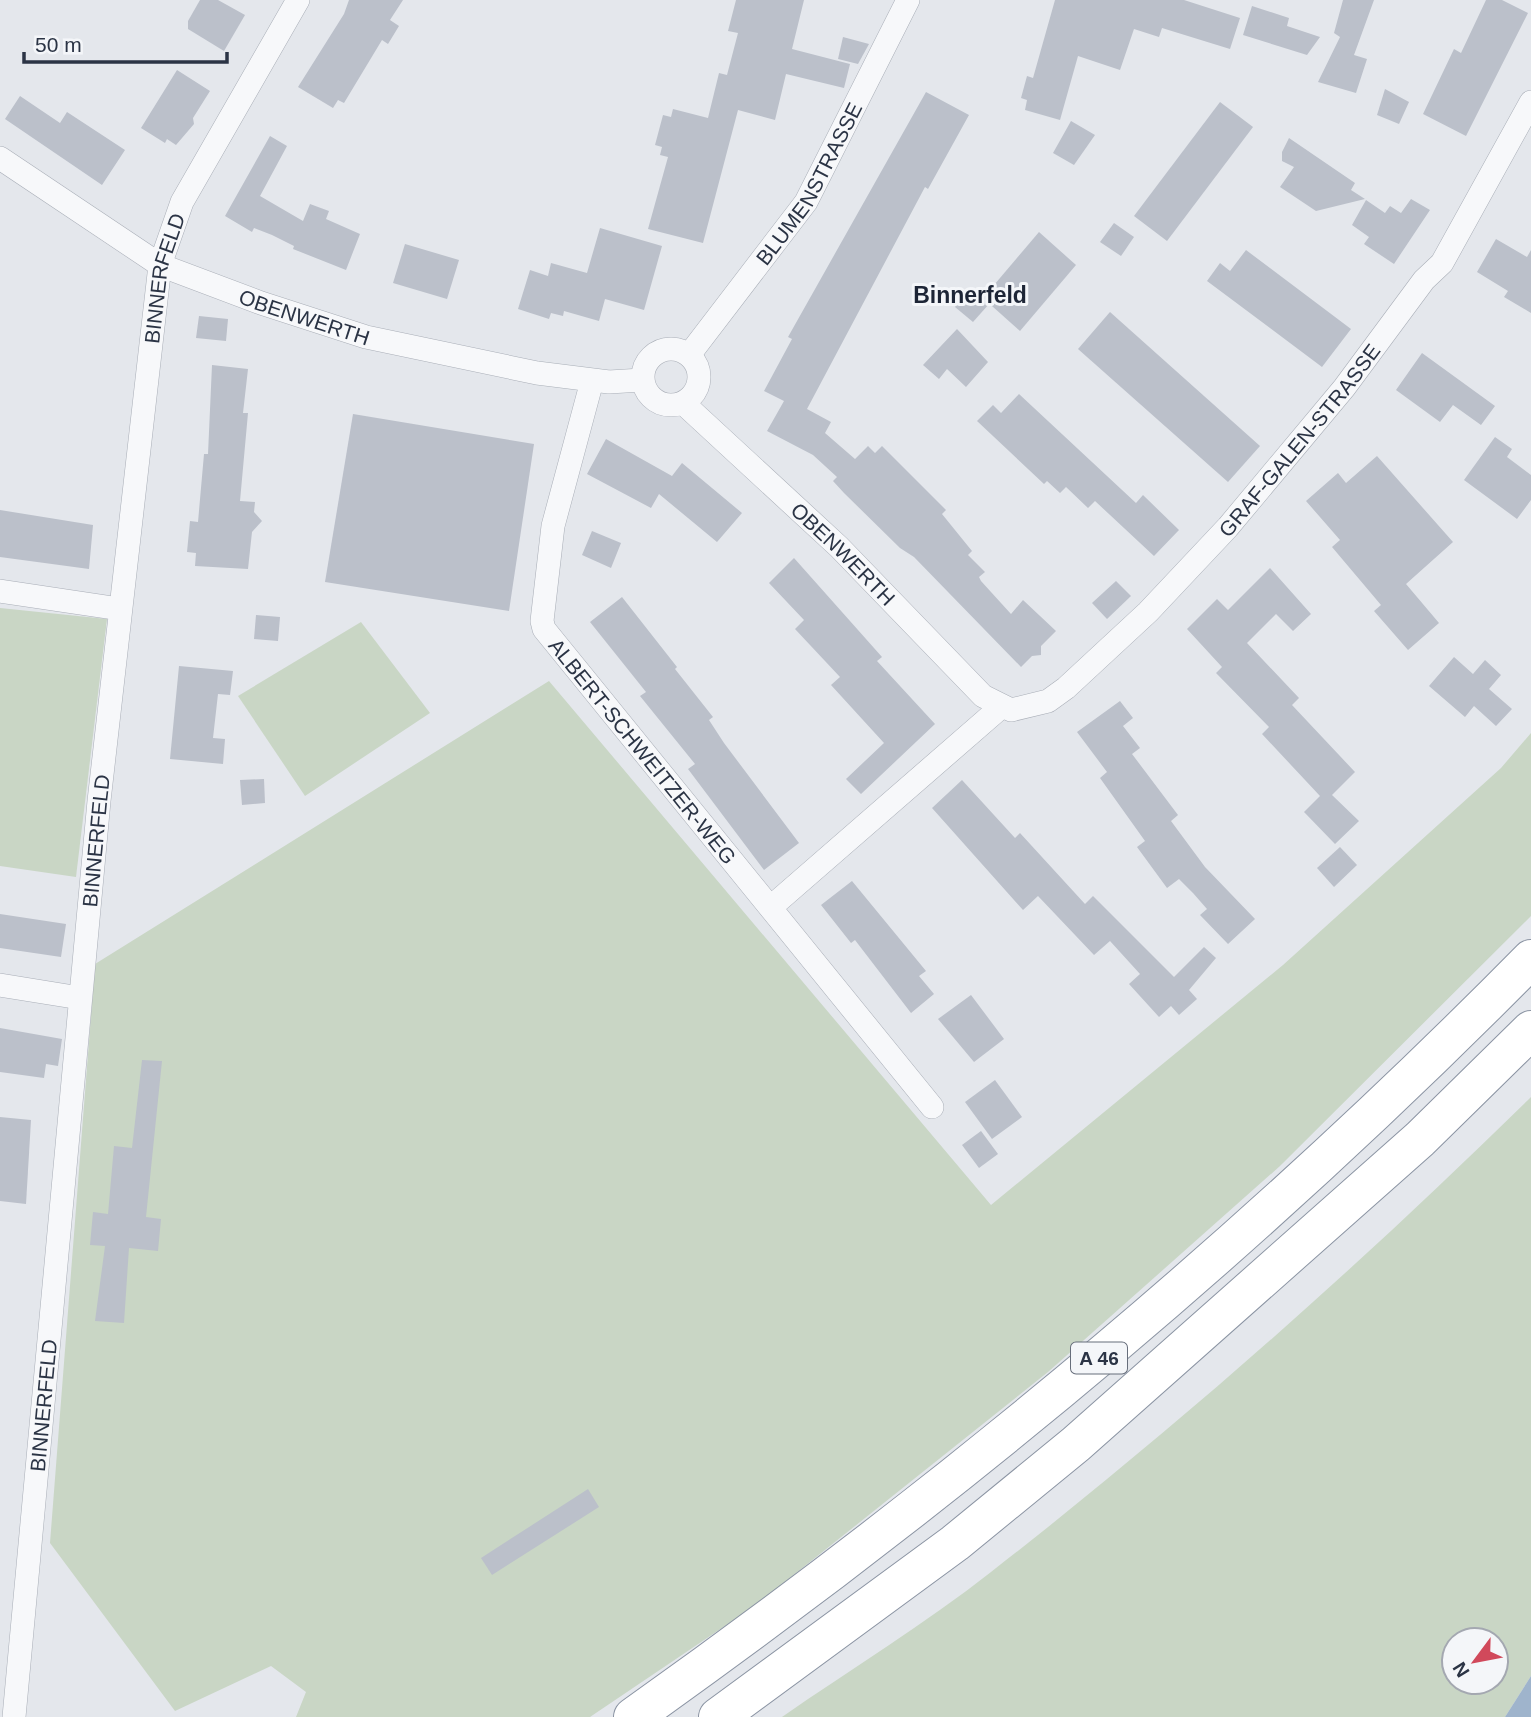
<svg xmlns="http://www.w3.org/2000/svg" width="1531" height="1717" font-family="Arial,sans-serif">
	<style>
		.green { fill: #c9d6c5; fill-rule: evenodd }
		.water { fill: #9fb4cc }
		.building { fill: #bbc0ca }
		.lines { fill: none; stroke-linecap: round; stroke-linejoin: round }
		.street-casing { stroke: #a9aeb7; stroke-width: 24 }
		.highway-casing { stroke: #8b94a3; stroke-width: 40 }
		.street { stroke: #f7f8fa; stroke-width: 23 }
		.highway { stroke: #fff; stroke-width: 38 }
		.labels { text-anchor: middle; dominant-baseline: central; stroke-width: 6; stroke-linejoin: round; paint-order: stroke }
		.shield { fill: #f4f6f9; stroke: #676e7b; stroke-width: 2 }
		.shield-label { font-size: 19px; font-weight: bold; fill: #2b3445 }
		.street-label { font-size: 21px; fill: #2b3445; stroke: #f4f6f9 }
		.neighbourhood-label { font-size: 23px; font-weight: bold; fill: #1d2536; stroke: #f4f6f9 }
	</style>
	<rect width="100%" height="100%" fill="#e4e7ec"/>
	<g class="green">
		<polygon points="0,608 107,619 76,877 0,866"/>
		<polygon points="361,622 430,713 305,796 238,696"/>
		<polygon points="549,681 991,1205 1283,965 1501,768 1531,733 1531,916 1280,1166 1048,1372 756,1605 590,1717 296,1717 306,1692 271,1666 175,1711 50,1543 95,964"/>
		<path d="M 1531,1097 L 1531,1676 L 1505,1717 L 782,1717 C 851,1669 925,1624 991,1572 C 1180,1425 1360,1265 1531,1097 ZM 1454,1640 L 1496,1640 L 1496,1682 L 1454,1682 Z"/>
	</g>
	<polygon class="water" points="1531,1676 1531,1717 1505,1717"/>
	<g class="building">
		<polygon points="200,0 218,0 245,15 224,51 188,29 188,21"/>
		<polygon points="349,0 403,0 390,20 399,26 388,44 382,40 344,103 338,100 333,108 298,87 344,14"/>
		<polygon points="736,0 804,0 792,49 850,64 844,88 786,74 775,120 738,110 703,243 648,229 668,157 660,155 662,147 655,145 663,115 671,117 673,109 708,118 719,73 727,75 738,33 728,31"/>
		<polygon points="1055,0 1184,0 1240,18 1230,49 1162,28 1159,37 1134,29 1120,70 1078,56 1060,120 1025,110 1027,100 1021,98 1027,76 1033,78"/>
		<polygon points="1343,0 1374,0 1354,55 1367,59 1356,93 1318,82 1340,37 1334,33"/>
		<polygon points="1486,0 1502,0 1528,13 1466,136 1423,114 1454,49 1461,53"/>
		<polygon points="1252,6 1289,18 1287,26 1320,37 1307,55 1243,35"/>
		<polygon points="843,37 869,44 858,64 838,59"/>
		<polygon points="177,70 210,91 193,118 194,124 176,145 167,139 165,143 141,128"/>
		<polygon points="1385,89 1409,102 1399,124 1377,115"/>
		<polygon points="926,92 969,115 928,189 925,187 807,409 831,422 825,433 855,459 868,446 875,453 882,446 946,510 942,514 972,551 968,555 985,572 979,577 981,581 1011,614 1023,600 1056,631 1041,646 1041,655 1032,656 1021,667 914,557 900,548 844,493 833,481 837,477 813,455 767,431 784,401 764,391 792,339 788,337"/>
		<polygon points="20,96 60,123 67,112 125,150 102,185 5,119"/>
		<polygon points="1220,102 1253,127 1167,241 1134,216"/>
		<polygon points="1071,121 1095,135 1074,165 1053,153"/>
		<polygon points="270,136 287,146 260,196 303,221 310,204 329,211 326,219 360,234 346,270 293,249 294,246 272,235 254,228 252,232 225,216"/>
		<polygon points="1289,138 1355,183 1351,190 1365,199 1316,211 1280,187 1294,167 1282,161 1282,152"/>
		<polygon points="1411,199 1430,210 1394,264 1364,244 1369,237 1352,225 1366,200 1385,213 1390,206 1401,213"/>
		<polygon points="1114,223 1134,237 1121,256 1100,242"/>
		<polygon points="600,228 662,246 644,310 605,299 599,321 564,311 563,316 551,313 549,319 518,309 530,270 548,276 551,263 587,273"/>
		<polygon points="1039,232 1076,265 1020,331 983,298"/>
		<polygon points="1496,239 1527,257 1531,250 1531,313 1504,297 1508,291 1477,272"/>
		<polygon points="405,244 459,260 447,299 393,283"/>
		<polygon points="1246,250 1351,329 1322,367 1207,281 1220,263 1230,271"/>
		<polygon points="971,287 989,304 973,322 955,307"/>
		<polygon points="1110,312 1260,446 1228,482 1078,349"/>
		<polygon points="199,316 228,319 226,341 196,338"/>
		<polygon points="957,329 988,362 966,387 947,369 939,379 923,365"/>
		<polygon points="1422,353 1495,406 1481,425 1453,405 1440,422 1396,390"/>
		<polygon points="212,365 248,369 243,413 248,413 240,501 255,502 254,512 262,521 252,532 248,569 195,566 196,553 187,552 190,521 198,522 204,454 208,454"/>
		<polygon points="1019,394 1136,503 1143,495 1179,530 1154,556 1095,501 1088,508 1066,487 1060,493 1047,481 1044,484 977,421 993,405 1001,413"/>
		<polygon points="353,414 534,444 509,611 325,582"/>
		<polygon points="1495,437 1512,449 1507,457 1531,475 1531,500 1517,519 1464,480"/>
		<polygon points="606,439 672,476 682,463 742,513 717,542 659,494 651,508 587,474"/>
		<polygon points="1377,456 1453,542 1406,584 1439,623 1408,650 1374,611 1381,605 1332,547 1340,540 1306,501 1338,473 1346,483"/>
		<polygon points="0,510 93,525 89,569 0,557"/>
		<polygon points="592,531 621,543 611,568 582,555"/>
		<polygon points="794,558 882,657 877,661 935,724 861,794 846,779 884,743 831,685 840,677 795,629 804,620 769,583"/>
		<polygon points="1270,568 1311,614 1293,631 1276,614 1247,643 1299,698 1292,705 1355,772 1332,795 1359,821 1335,844 1304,812 1320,796 1262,734 1269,727 1216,673 1222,667 1187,629 1217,599 1228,610"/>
		<polygon points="1116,581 1131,596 1107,619 1092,603"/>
		<polygon points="622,597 677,667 675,669 713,717 709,720 724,743 799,843 764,870 688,769 695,764 640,696 646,692 590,622"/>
		<polygon points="256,615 280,617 278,641 254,639"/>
		<polygon points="1454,657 1473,674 1485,660 1501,675 1489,689 1512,709 1496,726 1474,706 1465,717 1429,686"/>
		<polygon points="179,666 233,671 230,695 218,694 213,738 225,739 223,764 170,759"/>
		<polygon points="1120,701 1133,718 1123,726 1140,748 1132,754 1178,815 1171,821 1205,867 1255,919 1228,944 1200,915 1207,909 1193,893 1179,879 1167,888 1137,847 1145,841 1100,778 1107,772 1077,732"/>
		<polygon points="264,779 265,803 242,805 240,780"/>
		<polygon points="962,780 1015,838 1020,833 1085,904 1093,896 1174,977 1204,947 1216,958 1189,990 1197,999 1179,1015 1171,1006 1159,1017 1129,984 1140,974 1110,941 1094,955 1038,896 1023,910 932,808"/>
		<polygon points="1340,847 1357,865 1334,887 1317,868"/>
		<polygon points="852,881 926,971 919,976 934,994 911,1013 855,940 851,943 821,905"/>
		<polygon points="0,914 66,924 61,957 0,948"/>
		<polygon points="971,995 1004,1039 974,1062 938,1019"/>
		<polygon points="0,1028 62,1039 58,1066 46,1064 44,1078 0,1072"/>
		<polygon points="142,1060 162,1061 146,1217 161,1219 158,1251 129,1248 124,1323 95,1321 105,1246 90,1245 93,1212 108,1214 114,1146 132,1148"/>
		<polygon points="995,1080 1022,1117 992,1139 965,1102"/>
		<polygon points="0,1117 31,1120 26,1204 0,1201"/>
		<polygon points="981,1131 998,1154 979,1168 962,1145"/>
		<polygon points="588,1489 599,1507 492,1575 481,1558"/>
	</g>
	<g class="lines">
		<g class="street-casing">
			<g id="street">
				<path id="s1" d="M 0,158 L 160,265 L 261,303 L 366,337 L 537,373 L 609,382 L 642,380"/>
				<circle cx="671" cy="377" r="28"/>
				<path id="s2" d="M 689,355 L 806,202 L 908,0"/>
				<path id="s3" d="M 592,381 L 553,526 L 542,621 L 544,629 L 932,1107"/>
				<path id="s4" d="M 683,403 L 839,547 L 983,696 L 1011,710 L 1048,701 L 1066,688 L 1148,612 L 1228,527 L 1344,388 L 1424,280 L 1442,263 L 1531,102"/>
				<polyline points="0,591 120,609"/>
				<polyline points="771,907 1001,707"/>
				<polyline points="0,985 80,998"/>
				<path id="s5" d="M 14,1717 L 99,801 L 160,265 L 182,202 L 298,0"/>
			</g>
		</g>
		<g class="highway-casing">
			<g id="highway">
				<path d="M 633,1717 C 953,1490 1255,1239 1531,959"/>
				<polyline points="718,1717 955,1543 1076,1444 1420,1139 1531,1030"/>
			</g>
		</g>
		<use href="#street" class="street"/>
		<use href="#highway" class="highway"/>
	</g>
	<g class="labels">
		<rect class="shield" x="1071" y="1342.5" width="56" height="31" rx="5"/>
		<g class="shield-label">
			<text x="1099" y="1358">A 46</text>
		</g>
		<g class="street-label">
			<text stroke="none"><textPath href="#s2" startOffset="210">BLUMENSTRASSE</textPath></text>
			<text stroke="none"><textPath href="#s5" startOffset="1447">BINNERFELD</textPath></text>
			<text stroke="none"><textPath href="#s1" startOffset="346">OBENWERTH</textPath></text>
			<text stroke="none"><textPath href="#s4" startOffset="852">GRAF-GALEN-STRASSE</textPath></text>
			<text stroke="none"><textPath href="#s4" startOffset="220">OBENWERTH</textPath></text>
			<text stroke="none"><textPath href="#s3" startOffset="411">ALBERT-SCHWEITZER-WEG</textPath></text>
			<text stroke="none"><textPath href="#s5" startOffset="880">BINNERFELD</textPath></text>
			<text stroke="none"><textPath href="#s5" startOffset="313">BINNERFELD</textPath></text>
		</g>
		<g class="neighbourhood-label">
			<text x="970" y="295">Binnerfeld</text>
		</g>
	</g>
	<g transform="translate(1475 1661) rotate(238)"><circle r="33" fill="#f4f6f9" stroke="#a4a8b1" stroke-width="2"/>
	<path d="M0-5L12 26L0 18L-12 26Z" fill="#d1495b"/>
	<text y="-10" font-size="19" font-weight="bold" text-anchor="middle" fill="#2b3445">N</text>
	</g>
	<path d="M24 52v10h203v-10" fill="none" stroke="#2b3445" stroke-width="3.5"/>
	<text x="35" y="52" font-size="21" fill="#2b3445" stroke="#f4f6f9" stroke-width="5" paint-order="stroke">50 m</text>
</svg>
